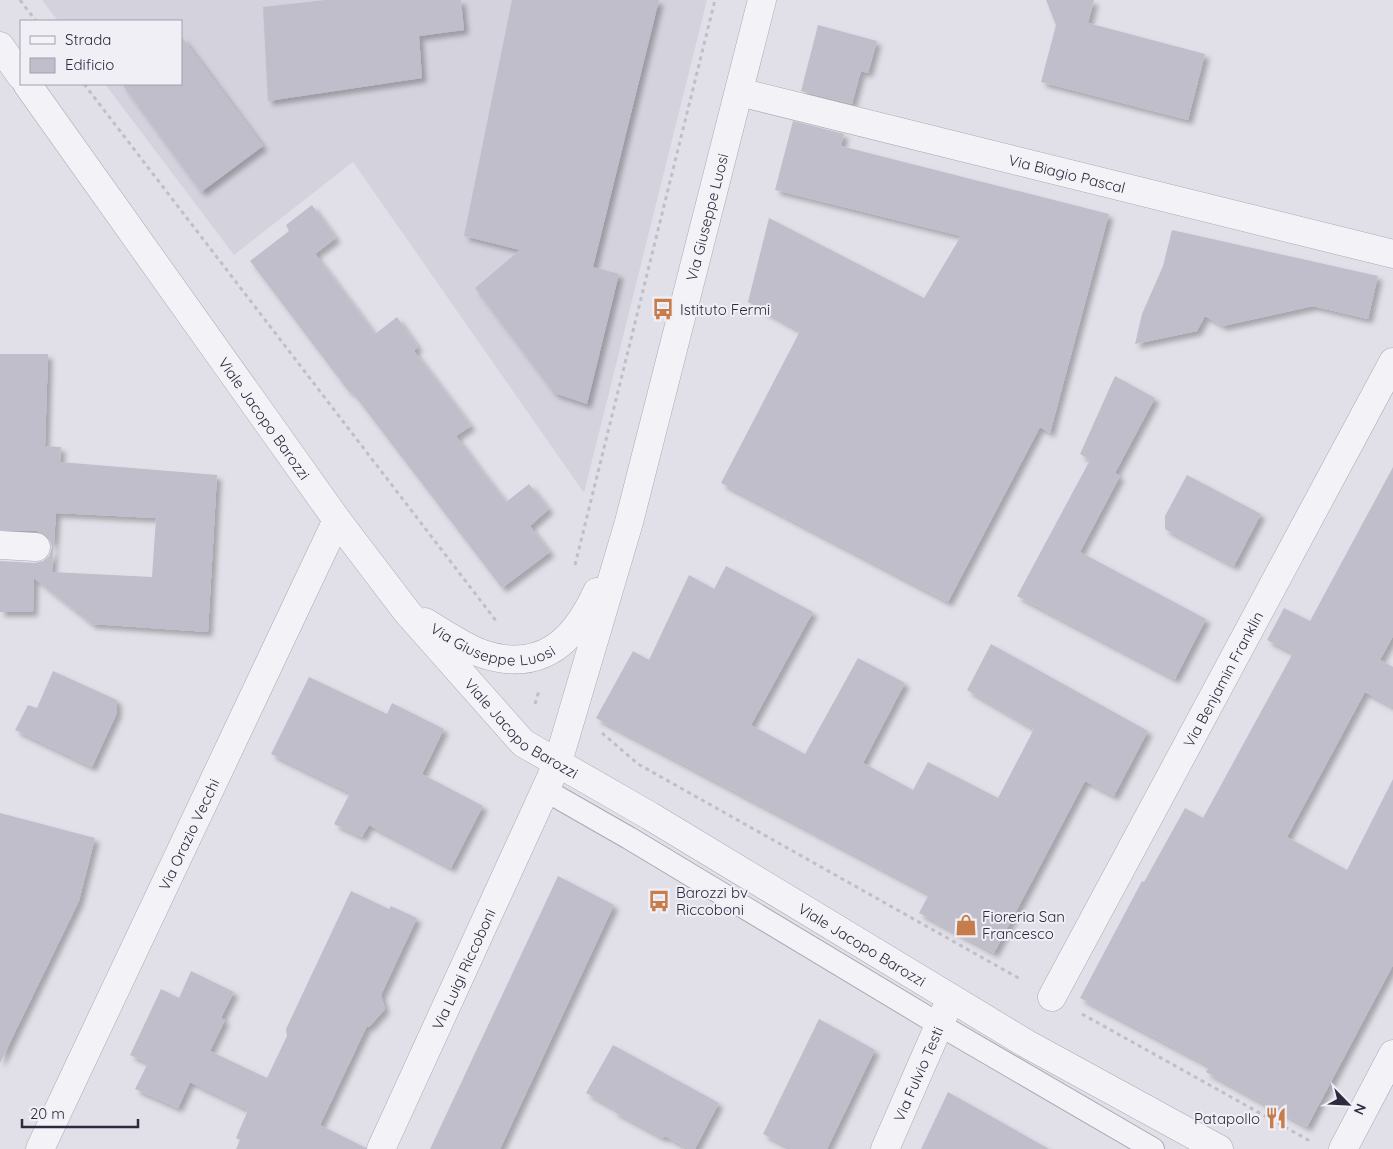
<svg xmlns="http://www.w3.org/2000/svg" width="1393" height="1149" font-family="Quicksand,sans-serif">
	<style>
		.built { fill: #d4d2dd }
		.building { fill: #c0becb; fill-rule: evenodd; filter: url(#shadow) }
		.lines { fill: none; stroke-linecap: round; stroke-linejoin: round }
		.service-casing { stroke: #aba9b5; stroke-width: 24 }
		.minor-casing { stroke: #aba9b5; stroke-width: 29 }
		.tertiary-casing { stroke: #aba9b5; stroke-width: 29 }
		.path { stroke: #c0bec7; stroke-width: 3; stroke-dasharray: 4 4; stroke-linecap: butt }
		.service { stroke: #f3f3f7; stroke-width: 22 }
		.minor { stroke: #f3f3f7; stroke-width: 28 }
		.tertiary { stroke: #f3f3f7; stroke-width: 28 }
		.labels { text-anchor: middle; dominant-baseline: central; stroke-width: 4; stroke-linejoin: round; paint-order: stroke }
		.street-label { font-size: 15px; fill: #2e293f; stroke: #f0eff6 }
		.poi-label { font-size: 15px; fill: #2e293f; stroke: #f0eff6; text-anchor: start }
	</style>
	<defs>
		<filter id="shadow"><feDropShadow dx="4.5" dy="4.5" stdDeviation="2.5" flood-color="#0004"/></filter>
	</defs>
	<rect width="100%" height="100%" fill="#e1e0e8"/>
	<polygon class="built" points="42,0 707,0 584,493 353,162 234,255 105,84 181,84 181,21 58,21"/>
	<g class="building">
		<polygon points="325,0 461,0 464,30 419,36 422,78 268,101 263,7"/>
		<polygon points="512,0 659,0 593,267 619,274 587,404 554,393 475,288 520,250 464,236"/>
		<polygon points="1046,0 1094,0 1088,23 1205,54 1188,120 1041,82 1056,25"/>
		<polygon points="818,25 877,41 868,73 861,71 852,104 801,91"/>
		<polygon points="181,36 263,146 201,192 122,84 181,84"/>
		<polygon points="793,121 844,134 841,146 1109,214 1050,433 1040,427 948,602 721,483 800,331 748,302 769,218 924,298 961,236 775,190"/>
		<polygon points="312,205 336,238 315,254 375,334 397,317 418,347 414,351 471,426 456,436 481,470 506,502 529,484 549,509 530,526 550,552 502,588 352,392 350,393 250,261 289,231 286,225"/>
		<polygon points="1172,230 1378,276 1368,319 1313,306 1223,326 1205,316 1197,331 1135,344 1142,314 1163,266"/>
		<path d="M 0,354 L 48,354 L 45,446 L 61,447 L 60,462 L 217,475 L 208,632 L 92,624 L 79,614 L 79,612 L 77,612 L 34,578 L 33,612 L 0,612 L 0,561 L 35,563 L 43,561 L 49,556 L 52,547 L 50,540 L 44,534 L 37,531 L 0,530 ZM 56,513 L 156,518 L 152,577 L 52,572 Z"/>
		<polygon points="1115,376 1155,398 1115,473 1120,476 1080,552 1206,619 1175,679 1017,596 1090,460 1080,454"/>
		<polygon points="1393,467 1393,636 1380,660 1393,667 1393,707 1365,692 1287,837 1347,870 1393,779 1393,965 1307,1127 1206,1072 1209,1066 1080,998 1142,881 1144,882 1185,808 1203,818 1293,653 1267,640 1284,608 1310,621"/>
		<polygon points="1187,475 1261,514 1234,566 1165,529 1165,516"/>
		<polygon points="726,566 813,612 751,725 805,754 858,658 905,683 863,763 913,790 928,762 998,798 1034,729 967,690 991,644 1148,731 1114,796 1085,781 994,953 919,913 929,894 596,718 633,651 649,660 689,575 714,589"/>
		<polygon points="53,671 117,700 117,713 92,767 15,730 28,705 37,708"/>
		<polygon points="309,677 387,714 392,703 444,729 422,774 483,806 451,868 369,825 362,837 334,824 350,793 271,754"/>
		<polygon points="0,813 95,838 79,901 0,1063"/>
		<polygon points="558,876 614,905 500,1149 430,1149"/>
		<polygon points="351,891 389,909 391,906 417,918 381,995 385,1009 369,1027 367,1026 320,1125 366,1148 366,1149 236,1149 240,1140 236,1138 248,1110 190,1082 178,1108 135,1089 148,1063 130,1055 161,989 179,998 191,971 234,992 221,1018 225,1020 210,1051 267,1078 287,1036 286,1029"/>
		<polygon points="819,1019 875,1050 827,1149 792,1149 763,1134"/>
		<polygon points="613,1045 719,1103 695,1149 689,1149 665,1136 663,1138 613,1111 615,1109 586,1093"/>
		<polygon points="948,1092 1049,1149 921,1149"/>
	</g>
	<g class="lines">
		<g class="service-casing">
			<polyline id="service" points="545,790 629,838 940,1025 1153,1149"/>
		</g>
		<g class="minor-casing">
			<g id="minor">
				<path id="s1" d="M 739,92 L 1393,254"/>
				<polyline points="0,545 36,547"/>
				<path id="s2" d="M 1052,997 L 1393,362"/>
				<path id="s3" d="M 40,1149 L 337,520"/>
				<path id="s4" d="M 381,1149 L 558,762"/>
				<path id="s5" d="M 885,1149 L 951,998"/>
				<polyline points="1343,1149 1393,1054"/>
			</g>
		</g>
		<g class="tertiary-casing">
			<g id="tertiary">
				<polyline points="0,46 21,76"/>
				<path id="s6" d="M 27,84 L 337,520 L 407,612 L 523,743 L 650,816 L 1027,1044 L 1219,1149"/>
				<path id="s7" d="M 425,622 C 442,632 465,648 483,654 C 541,673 574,642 597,592"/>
				<path id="s8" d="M 558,762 L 629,522 L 762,0"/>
			</g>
		</g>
		<g class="path">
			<polyline points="20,0 36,21"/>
			<polyline points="84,84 497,622"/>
			<polyline points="575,565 715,0"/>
			<polyline points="535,704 539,691"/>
			<polyline points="602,733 638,764 1022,980"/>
			<polyline points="1082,1014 1310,1141"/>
		</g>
		<use href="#service" class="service"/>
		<use href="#minor" class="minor"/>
		<use href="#tertiary" class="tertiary"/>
	</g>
	<defs>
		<g id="bus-bare" transform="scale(1.725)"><path d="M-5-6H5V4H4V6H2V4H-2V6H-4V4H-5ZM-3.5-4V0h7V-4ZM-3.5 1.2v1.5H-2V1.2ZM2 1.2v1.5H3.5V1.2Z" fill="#c77d4b" stroke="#f0eff6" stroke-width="2.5" paint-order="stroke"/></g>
		<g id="shop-bare" transform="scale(1.725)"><path d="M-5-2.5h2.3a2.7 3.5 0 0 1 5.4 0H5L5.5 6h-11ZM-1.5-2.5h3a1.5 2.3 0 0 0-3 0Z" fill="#c77d4b" stroke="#f0eff6" stroke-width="2.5" paint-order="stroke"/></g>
		<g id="restaurant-bare" transform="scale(1.725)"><path d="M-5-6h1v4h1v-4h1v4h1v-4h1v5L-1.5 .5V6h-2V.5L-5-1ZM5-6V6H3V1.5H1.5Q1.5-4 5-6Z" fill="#c77d4b" stroke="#f0eff6" stroke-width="2.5" paint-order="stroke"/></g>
	</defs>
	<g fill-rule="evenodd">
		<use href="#bus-bare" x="663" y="309"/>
		<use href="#bus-bare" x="659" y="901"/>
		<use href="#shop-bare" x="966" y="925"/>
		<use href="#restaurant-bare" x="1276" y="1118"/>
	</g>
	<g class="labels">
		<g class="street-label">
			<text stroke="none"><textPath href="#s1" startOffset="338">Via Biagio Pascal</textPath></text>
			<text stroke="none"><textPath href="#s8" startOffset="565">Via Giuseppe Luosi</textPath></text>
			<text stroke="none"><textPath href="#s6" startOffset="410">Viale Jacopo Barozzi</textPath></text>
			<text stroke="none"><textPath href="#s7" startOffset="74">Via Giuseppe Luosi</textPath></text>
			<text stroke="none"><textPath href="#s2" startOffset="361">Via Benjamin Franklin</textPath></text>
			<text stroke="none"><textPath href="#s6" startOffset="815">Viale Jacopo Barozzi</textPath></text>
			<text stroke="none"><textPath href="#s3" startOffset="348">Via Orazio Vecchi</textPath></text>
			<text stroke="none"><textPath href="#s6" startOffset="1220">Viale Jacopo Barozzi</textPath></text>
			<text stroke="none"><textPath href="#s4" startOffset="198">Via Luigi Riccoboni</textPath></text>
			<text stroke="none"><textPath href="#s5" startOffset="82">Via Fulvio Testi</textPath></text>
		</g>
		<g class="poi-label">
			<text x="680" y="309">Istituto Fermi</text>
			<text x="676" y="892">Barozzi bv<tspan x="676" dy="17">Riccoboni</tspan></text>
			<text x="982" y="916">Fioreria San<tspan x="982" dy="17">Francesco</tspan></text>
			<text x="1260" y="1118" text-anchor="end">Patapollo</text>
		</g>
	</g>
	<rect x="20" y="20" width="162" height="65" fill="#f0eff6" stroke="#a2a0ad"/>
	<rect x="30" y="36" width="25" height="8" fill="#f3f3f7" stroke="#a2a0ad"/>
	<text x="65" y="45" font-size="15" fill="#2e293f">Strada</text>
	<rect x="30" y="58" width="25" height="15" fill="#c0becb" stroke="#a2a0ad"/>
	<text x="65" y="70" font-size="15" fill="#2e293f">Edificio</text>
	<g transform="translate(1348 1104) rotate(114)" stroke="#f0eff6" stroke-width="4" paint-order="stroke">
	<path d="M0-4L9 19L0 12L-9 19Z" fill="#2e293f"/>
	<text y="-8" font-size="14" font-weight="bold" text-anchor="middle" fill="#2e293f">N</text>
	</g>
	<path d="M22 1119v8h116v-8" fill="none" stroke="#2e293f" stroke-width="2.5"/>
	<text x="30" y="1119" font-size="15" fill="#2e293f" stroke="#f0eff6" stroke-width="4" paint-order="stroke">20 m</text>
</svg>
